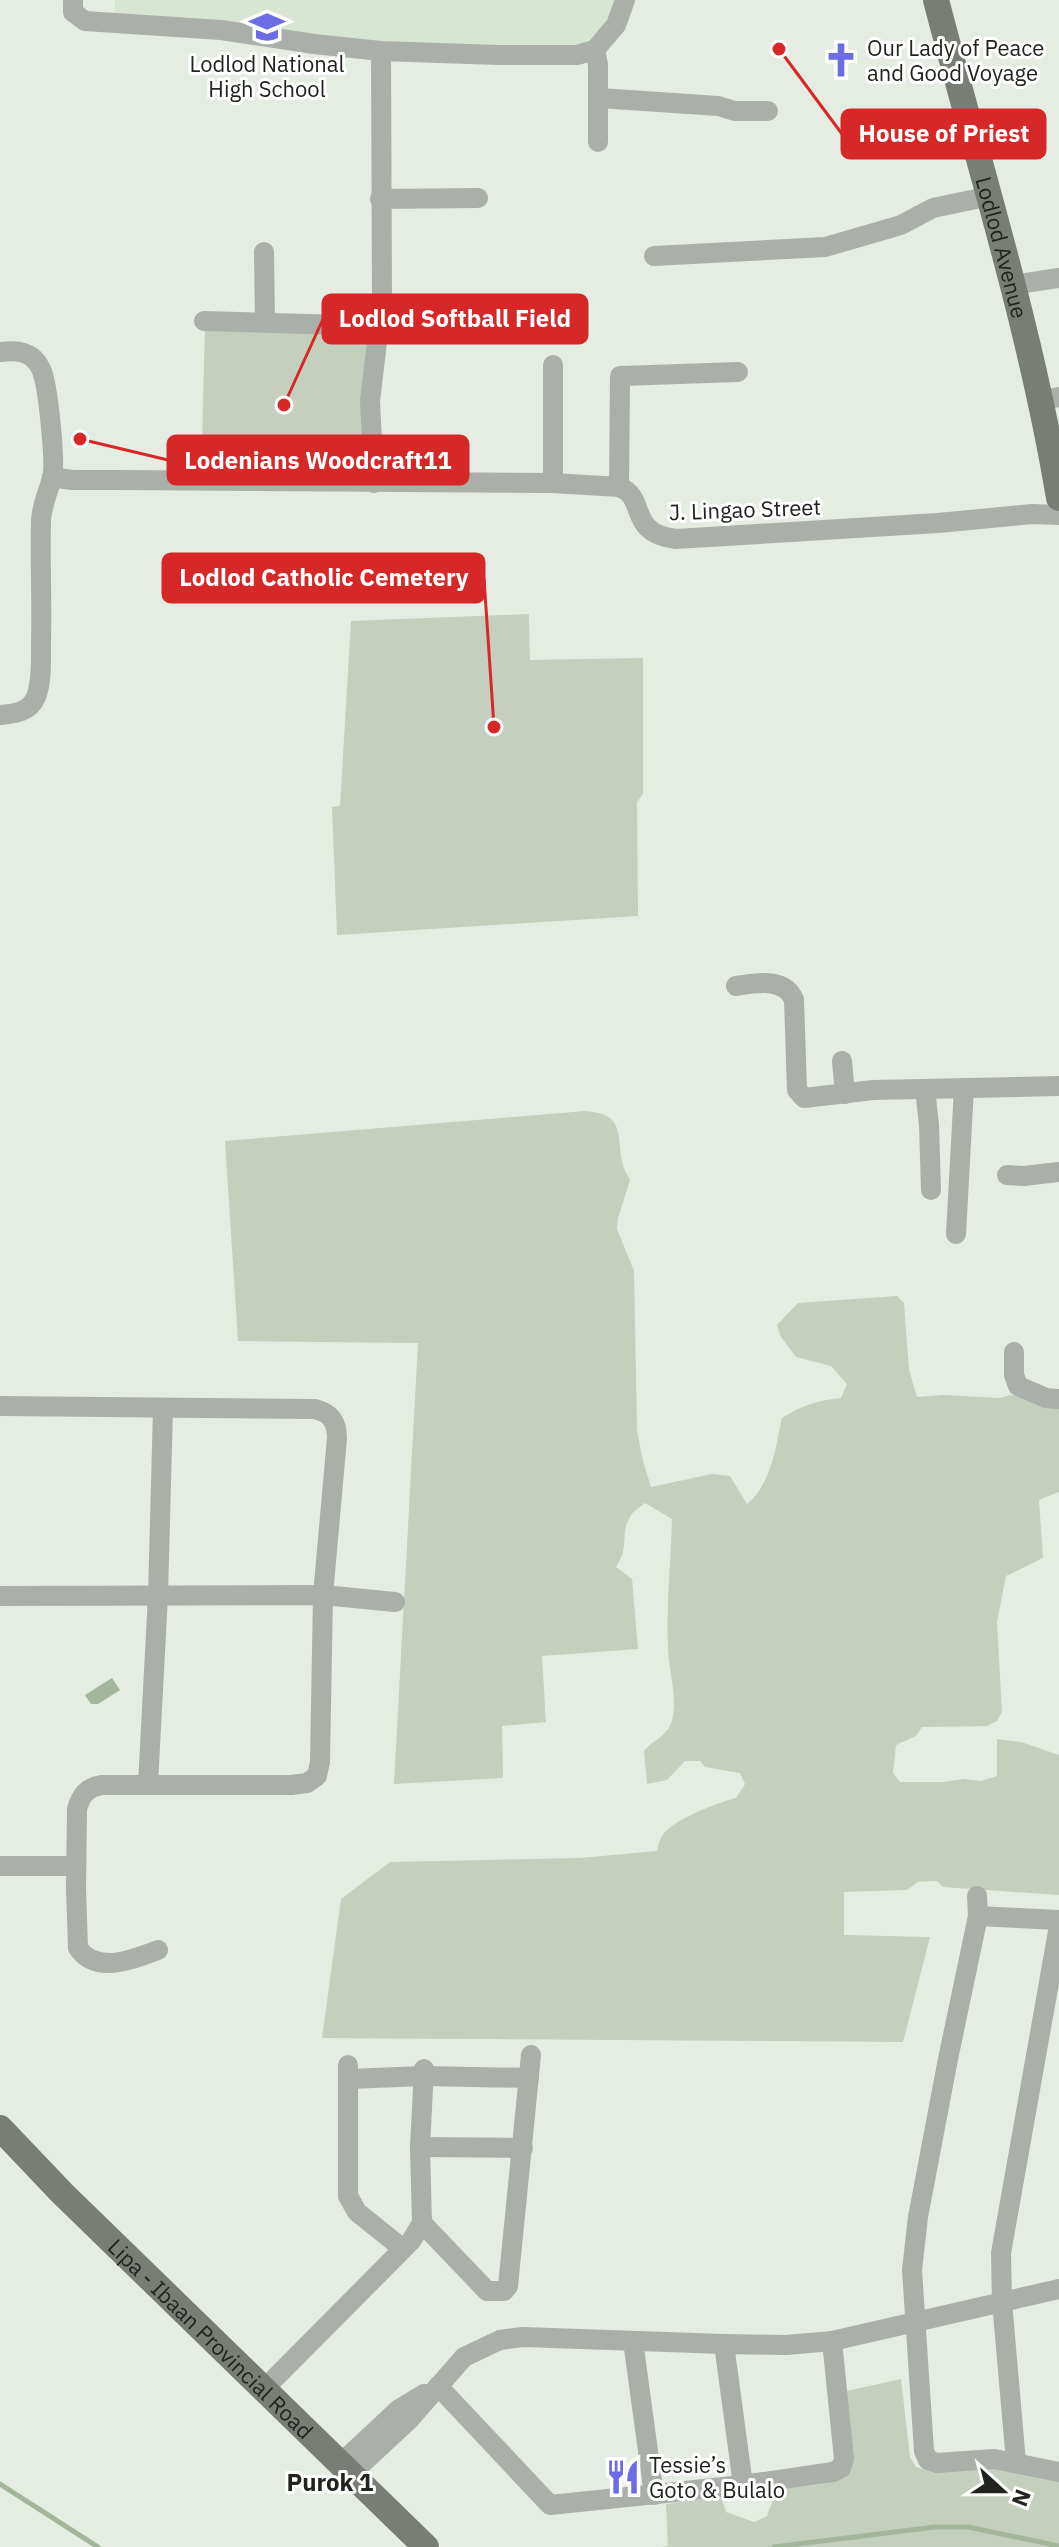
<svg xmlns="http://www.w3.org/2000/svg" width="1059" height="2547" font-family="'IBM Plex Sans',sans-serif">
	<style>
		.built { fill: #d9e5d3 }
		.green { fill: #c4cfbe }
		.water { fill: #a3b59a }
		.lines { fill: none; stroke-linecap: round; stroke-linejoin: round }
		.stream { stroke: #a3b59a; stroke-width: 5 }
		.minor { stroke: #abafaa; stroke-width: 20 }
		.major { stroke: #787d75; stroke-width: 26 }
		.labels { text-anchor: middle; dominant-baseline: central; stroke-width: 6; stroke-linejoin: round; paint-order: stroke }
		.poi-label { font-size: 22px; fill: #21231f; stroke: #fff; text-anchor: start }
		.street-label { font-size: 22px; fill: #21231f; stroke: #fff }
		.neighbourhood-label { font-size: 24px; font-weight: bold; fill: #21231f; stroke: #fff }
		.leader { fill: none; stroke: #d62828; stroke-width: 3 }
		.callout-dot { fill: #d62828; stroke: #fff; stroke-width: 3 }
		.callout { fill: #d62828; stroke: #d62828; stroke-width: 3 }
		.callout-label { font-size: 24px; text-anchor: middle; font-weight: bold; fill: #fff }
	</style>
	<rect width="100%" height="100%" fill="#e5ece1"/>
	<polygon class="built" points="115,0 619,0 617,9 594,40 572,49 435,46 115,15"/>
	<g class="green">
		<polygon points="205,328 372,331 360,482 201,478"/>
		<polygon points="529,614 530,660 643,658 643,794 637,802 638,916 337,935 332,807 340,806 351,621"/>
		<path d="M 585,1111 C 624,1114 617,1132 622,1162 C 623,1168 627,1174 630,1180 L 618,1218 L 617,1229 L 634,1271 L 637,1430 L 643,1461 L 651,1487 L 712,1474 L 730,1476 L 747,1504 C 772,1483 775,1449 782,1418 C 801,1406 818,1400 841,1398 L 847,1384 L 831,1366 L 796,1357 L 781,1337 L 777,1325 L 798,1303 L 897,1296 L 904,1303 L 909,1370 L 917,1397 L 943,1395 L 1000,1398 L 1010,1395 L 1059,1404 L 1059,1492 L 1039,1500 L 1043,1558 L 1006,1576 L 997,1622 L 1002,1712 L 997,1721 L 987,1726 L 922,1727 L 916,1736 L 896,1745 L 893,1773 L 900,1782 L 943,1782 L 964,1779 L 981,1781 L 997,1776 L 997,1739 L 1021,1742 L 1059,1755 L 1059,1895 L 943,1887 L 937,1881 L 918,1882 L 907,1890 L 844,1892 L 844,1935 L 930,1937 L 903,2042 L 322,2038 L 341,1899 L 390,1862 L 580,1858 L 657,1851 C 658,1845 660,1838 664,1833 C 677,1818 717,1803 736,1798 L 745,1784 L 740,1773 L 705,1767 L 700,1761 L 685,1761 L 667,1780 L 647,1784 L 644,1751 C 653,1739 668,1737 672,1720 C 678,1695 668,1670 668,1645 C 666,1603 671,1561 672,1519 L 645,1503 C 640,1507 633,1511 630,1517 C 620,1532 630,1547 616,1567 L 632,1579 L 638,1649 L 542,1656 L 546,1722 L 502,1726 L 503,1778 L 394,1784 L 418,1343 L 238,1341 L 225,1141 Z"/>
		<path d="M 901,2379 L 910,2457 L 916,2467 L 927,2470 L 984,2463 L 1059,2478 L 1059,2547 L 661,2547 L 668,2546 L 666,2504 L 721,2497 L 726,2512 L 754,2522 L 767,2516 L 776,2492 C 797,2484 820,2488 840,2479 L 842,2392 Z"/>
	</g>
	<polygon class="water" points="112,1678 120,1690 98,1704 91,1704 85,1695"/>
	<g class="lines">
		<g class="stream">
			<polyline points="0,2484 98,2547"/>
			<polyline points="774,2547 935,2527 968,2527 1059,2546"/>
		</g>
		<g class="minor">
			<polyline points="73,0 73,12 85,21 221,30 314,44 381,51 499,55 577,55 595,50 604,39 616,25 625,0"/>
			<polyline points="595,50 598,65 598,142"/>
			<polyline points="599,98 718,106 735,111 768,111"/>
			<polyline points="380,199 478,198"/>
			<polyline points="264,252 265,322"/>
			<polyline points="654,256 825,247 901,225 933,208 990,196"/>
			<polyline points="1012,285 1059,278"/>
			<polyline points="204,321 378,326"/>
			<path d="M 0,352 C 17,350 33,351 41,369 C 48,383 56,464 52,478 C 48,492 42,505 41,520 C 40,560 42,602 41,642 C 41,659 42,682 36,697 C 30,712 14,714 0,715"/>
			<polyline points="553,365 553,483"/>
			<polyline points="1041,400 1059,397"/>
			<path d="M 52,477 L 72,480 L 116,480 L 553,483 L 619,487 C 648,497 626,533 676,539 L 938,523 L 1032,514 L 1059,515"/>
			<polyline points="374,483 370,401 382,300 381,51"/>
			<polyline points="619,487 620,376 738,372"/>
			<path d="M 736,986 C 756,983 785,977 794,1000 L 797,1090 L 804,1098 L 873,1090 L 1059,1086"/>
			<polyline points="842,1061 845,1094"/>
			<polyline points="925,1089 929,1125 931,1190"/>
			<polyline points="1007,1175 1024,1176 1059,1172"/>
			<polyline points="956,1234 964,1088"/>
			<polyline points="1014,1352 1014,1375 1018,1386 1046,1398 1059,1399"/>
			<path d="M 0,1406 L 315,1409 C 331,1413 337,1422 337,1438 L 323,1595 L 320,1762 L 317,1776 L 307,1783 L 291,1785 L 102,1785 C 87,1787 81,1795 77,1809 L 76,1889 L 78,1948 C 96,1975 135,1959 158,1950"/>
			<polyline points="0,1596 323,1595 395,1602"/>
			<polyline points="148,1784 158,1596 163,1409"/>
			<polyline points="0,1866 76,1866"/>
			<polyline points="977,1896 978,1916 948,2059 918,2217 912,2270 924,2451 928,2460 937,2463 994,2459 1059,2472"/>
			<polyline points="978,1916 1059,1920"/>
			<polyline points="348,2065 348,2196 357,2212 402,2248"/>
			<polyline points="348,2079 424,2076 529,2078"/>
			<polyline points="420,2147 523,2148"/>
			<polyline points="422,2223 487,2291 504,2291 508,2286 531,2055"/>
			<polyline points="633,2341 654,2495"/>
			<polyline points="724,2344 743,2485"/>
			<polyline points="438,2386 550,2505 743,2485 833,2472 841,2468 844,2459 832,2341"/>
			<polyline points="264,2389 411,2241 422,2223 420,2147 424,2069"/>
			<polyline points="1016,2462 1002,2302 1001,2253 1059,1926"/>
			<polyline points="341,2463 399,2409 424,2394"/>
			<polyline points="352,2473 409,2420 464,2357 500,2340 523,2337 724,2344 786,2345 832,2341 1059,2289"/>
		</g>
		<g class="major">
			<path id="s1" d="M 936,0 C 979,166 1031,329 1059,498"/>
			<path id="s2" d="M 0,2128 L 62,2193 L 426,2547"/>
		</g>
	</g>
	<defs>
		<g id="school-bare" transform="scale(2.76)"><path d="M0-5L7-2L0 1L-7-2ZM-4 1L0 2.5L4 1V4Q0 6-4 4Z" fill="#6c6ce6" stroke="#fff" stroke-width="2.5" paint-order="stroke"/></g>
		<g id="church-bare" transform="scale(2.76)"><path d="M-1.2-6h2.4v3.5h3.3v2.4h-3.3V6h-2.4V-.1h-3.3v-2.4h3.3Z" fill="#6c6ce6" stroke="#fff" stroke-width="2.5" paint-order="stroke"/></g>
		<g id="restaurant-bare" transform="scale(2.76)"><path d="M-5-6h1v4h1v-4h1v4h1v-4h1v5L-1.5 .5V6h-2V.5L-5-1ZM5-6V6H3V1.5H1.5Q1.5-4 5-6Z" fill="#6c6ce6" stroke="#fff" stroke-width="2.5" paint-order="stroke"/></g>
	</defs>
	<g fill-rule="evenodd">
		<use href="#school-bare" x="267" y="27"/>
		<use href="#church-bare" x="841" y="60"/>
		<use href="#restaurant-bare" x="623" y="2477"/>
	</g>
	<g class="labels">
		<g class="poi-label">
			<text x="867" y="47">Our Lady of Peace<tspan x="867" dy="25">and Good Voyage</tspan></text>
			<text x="267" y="63" text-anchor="middle">Lodlod National<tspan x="267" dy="25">High School</tspan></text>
			<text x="649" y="2464">Tessie’s<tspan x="649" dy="25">Goto &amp; Bulalo</tspan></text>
		</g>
		<g class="street-label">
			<text stroke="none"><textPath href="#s1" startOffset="256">Lodlod Avenue</textPath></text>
			<text transform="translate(745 509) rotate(-2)">J. Lingao Street</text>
			<text stroke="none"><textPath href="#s2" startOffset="298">Lipa - Ibaan Provincial Road</textPath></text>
		</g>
		<g class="neighbourhood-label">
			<text x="330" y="2482">Purok 1</text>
		</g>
	</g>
	<path class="leader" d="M779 49L842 134M284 405L323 319M80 439L168 460M494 727L484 578"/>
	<g class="callout-dot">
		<circle cx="779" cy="49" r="8"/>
		<circle cx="284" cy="405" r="8"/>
		<circle cx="80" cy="439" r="8"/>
		<circle cx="494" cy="727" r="8"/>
	</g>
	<g class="callout">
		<rect x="842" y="110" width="203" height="48" rx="8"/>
		<rect x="323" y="295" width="264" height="48" rx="8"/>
		<rect x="168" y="436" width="300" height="48" rx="8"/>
		<rect x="163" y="554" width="321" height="48" rx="8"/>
	</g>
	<g class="callout-label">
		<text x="944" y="142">House of Priest</text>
		<text x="455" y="327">Lodlod Softball Field</text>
		<text x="318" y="469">Lodenians Woodcraft11</text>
		<text x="324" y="586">Lodlod Catholic Cemetery</text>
	</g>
	<g transform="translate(1003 2491) rotate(111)" stroke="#ffffff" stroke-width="6" paint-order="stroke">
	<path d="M0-6L14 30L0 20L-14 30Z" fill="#21231f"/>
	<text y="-12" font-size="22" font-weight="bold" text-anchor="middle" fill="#21231f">N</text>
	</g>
</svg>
